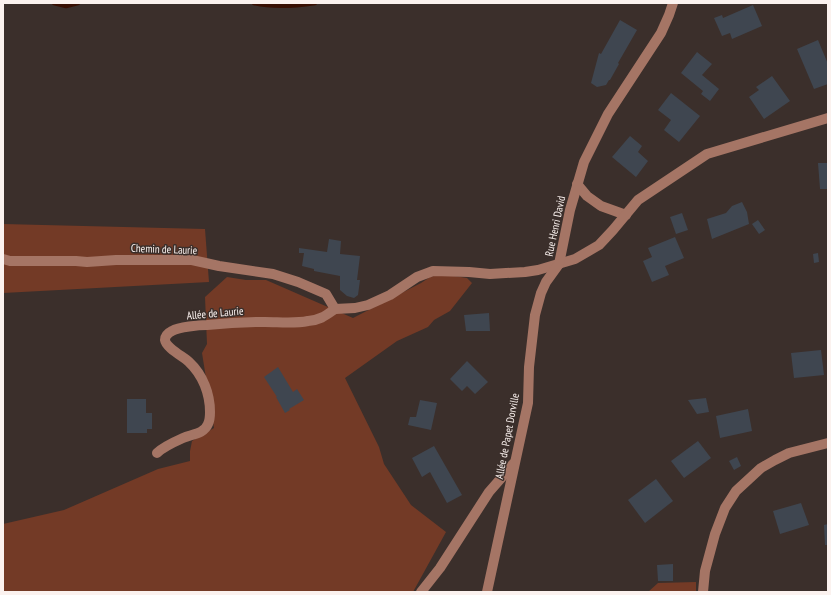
<svg xmlns="http://www.w3.org/2000/svg" width="831" height="595" font-family="'PT Sans Narrow',sans-serif">
	<style>
		.green { fill: #733a26 }
		.lines { fill: none; stroke-linecap: round; stroke-linejoin: round }
		.stream { stroke: #380f02; stroke-width: 4.5 }
		.building { fill: #3f4650 }
		.minor { stroke: #a57565; stroke-width: 10 }
		.labels { text-anchor: middle; dominant-baseline: central; stroke-width: 3; stroke-linejoin: round; paint-order: stroke }
		.street-label { font-size: 11px; fill: #fbf2ef; stroke: #3b2f2b }
	</style>
	<rect width="100%" height="100%" fill="#3b2f2b"/>
	<g class="green">
		<polygon points="3,224 205,229 209,282 3,293"/>
		<polygon points="441,274 467,278 472,283 450,311 434,320 428,327 397,341 345,378 379,447 384,464 411,505 446,532 413,592 3,592 3,524 64,510 158,469 190,461 190,451 192,441 214,428 202,353 207,344 205,297 227,277 246,280 266,280 353,318 421,283 430,277"/>
		<polygon points="696,582 696,592 648,592 658,583"/>
	</g>
	<g class="lines">
		<g class="stream">
			<polyline points="54,3 66,6 78,3"/>
			<path d="M 254,3 C 274,8 295,6 315,3"/>
		</g>
	</g>
	<g class="building">
		<polygon points="753,5 762,26 732,39 730,33 722,36 714,18 722,15 723,18"/>
		<polygon points="620,20 637,30 618,63 619,64 610,80 609,80 606,85 597,87 591,83 599,53 601,54"/>
		<polygon points="818,40 828,64 828,84 814,89 797,49"/>
		<polygon points="697,52 712,64 702,75 719,89 710,101 701,94 703,91 681,73"/>
		<polygon points="772,76 790,101 764,119 749,97 759,90 756,87"/>
		<polygon points="671,93 700,116 679,142 664,130 671,120 658,110"/>
		<polygon points="630,136 642,146 638,152 648,161 636,177 612,157"/>
		<polygon points="818,163 827,163 828,189 820,189"/>
		<polygon points="742,202 747,212 749,224 712,239 707,219 726,213 732,206"/>
		<polygon points="682,213 688,230 676,234 670,217"/>
		<polygon points="758,220 765,230 759,234 752,224"/>
		<polygon points="675,237 684,258 665,266 669,275 652,282 643,261 652,257 648,248"/>
		<polygon points="329,239 341,241 340,254 360,256 357,280 360,280 358,295 354,298 347,296 340,290 340,276 314,271 314,269 302,266 304,253 299,253 299,248 327,252"/>
		<polygon points="818,253 819,262 814,263 813,254"/>
		<polygon points="489,313 490,331 466,331 464,315"/>
		<polygon points="821,350 824,375 794,378 791,353"/>
		<polygon points="467,361 488,382 475,394 467,386 462,391 450,379"/>
		<polygon points="278,367 293,392 297,389 304,400 289,409 290,410 285,413 276,397 277,397 264,377"/>
		<polygon points="706,398 709,412 697,414 688,400"/>
		<polygon points="127,399 146,399 146,413 152,413 152,429 147,429 147,433 127,433"/>
		<polygon points="420,400 437,403 431,430 408,425 410,417 416,417"/>
		<polygon points="748,409 752,431 720,438 716,416"/>
		<polygon points="698,441 711,458 684,478 671,461"/>
		<polygon points="434,446 462,495 447,503 430,472 422,477 412,458"/>
		<polygon points="737,457 741,466 734,470 729,461"/>
		<polygon points="656,479 673,501 645,523 628,500"/>
		<polygon points="801,503 809,525 780,534 773,511"/>
		<polygon points="828,524 828,545 825,545 824,525"/>
		<polygon points="673,564 673,581 658,581 657,565"/>
	</g>
	<g class="lines">
		<g class="minor">
			<polyline points="577,184 587,196 601,206 626,215"/>
			<polyline points="3,259 10,261 76,261 87,262 116,260 192,260 219,266 273,274 298,282 326,294 335,309"/>
			<polyline points="335,309 355,308 368,305 390,295 417,277 433,271 469,272 490,274 525,272 538,270 575,259 599,245 613,230 638,200 707,154 828,118"/>
			<path d="M 157,453 C 163,447 174,442 183,438 C 192,434 204,434 208,424 C 210,420 210,415 210,412 C 210,394 203,375 189,362 C 184,357 166,348 165,340 C 165,336 168,333 172,331 C 179,327 199,325 207,325 C 227,323 246,322 265,322 C 279,322 294,324 308,321 C 320,320 325,316 335,309"/>
			<polyline points="421,592 440,568 489,492 503,476 513,464"/>
			<polyline points="487,592 528,403 529,367 535,315 541,293 546,282 559,264 570,210 584,162 608,114 661,33 669,15 673,3"/>
			<polyline points="703,592 705,571 715,534 725,508 736,491 761,468 775,460 789,453 828,443"/>
		</g>
	</g>
	<g class="labels">
		<g class="street-label">
			<text transform="translate(555 226) rotate(-78)">Rue Henri David</text>
			<text transform="translate(164 249) rotate(2)">Chemin de Laurie</text>
			<text transform="translate(215 313) rotate(-5)">Allée de Laurie</text>
			<text transform="translate(507 436) rotate(-79)">Allée de Papet Dorville</text>
		</g>
	</g>
	<rect width="831" height="595" fill="none" stroke="#fbf2ef" stroke-width="8"/>
</svg>
